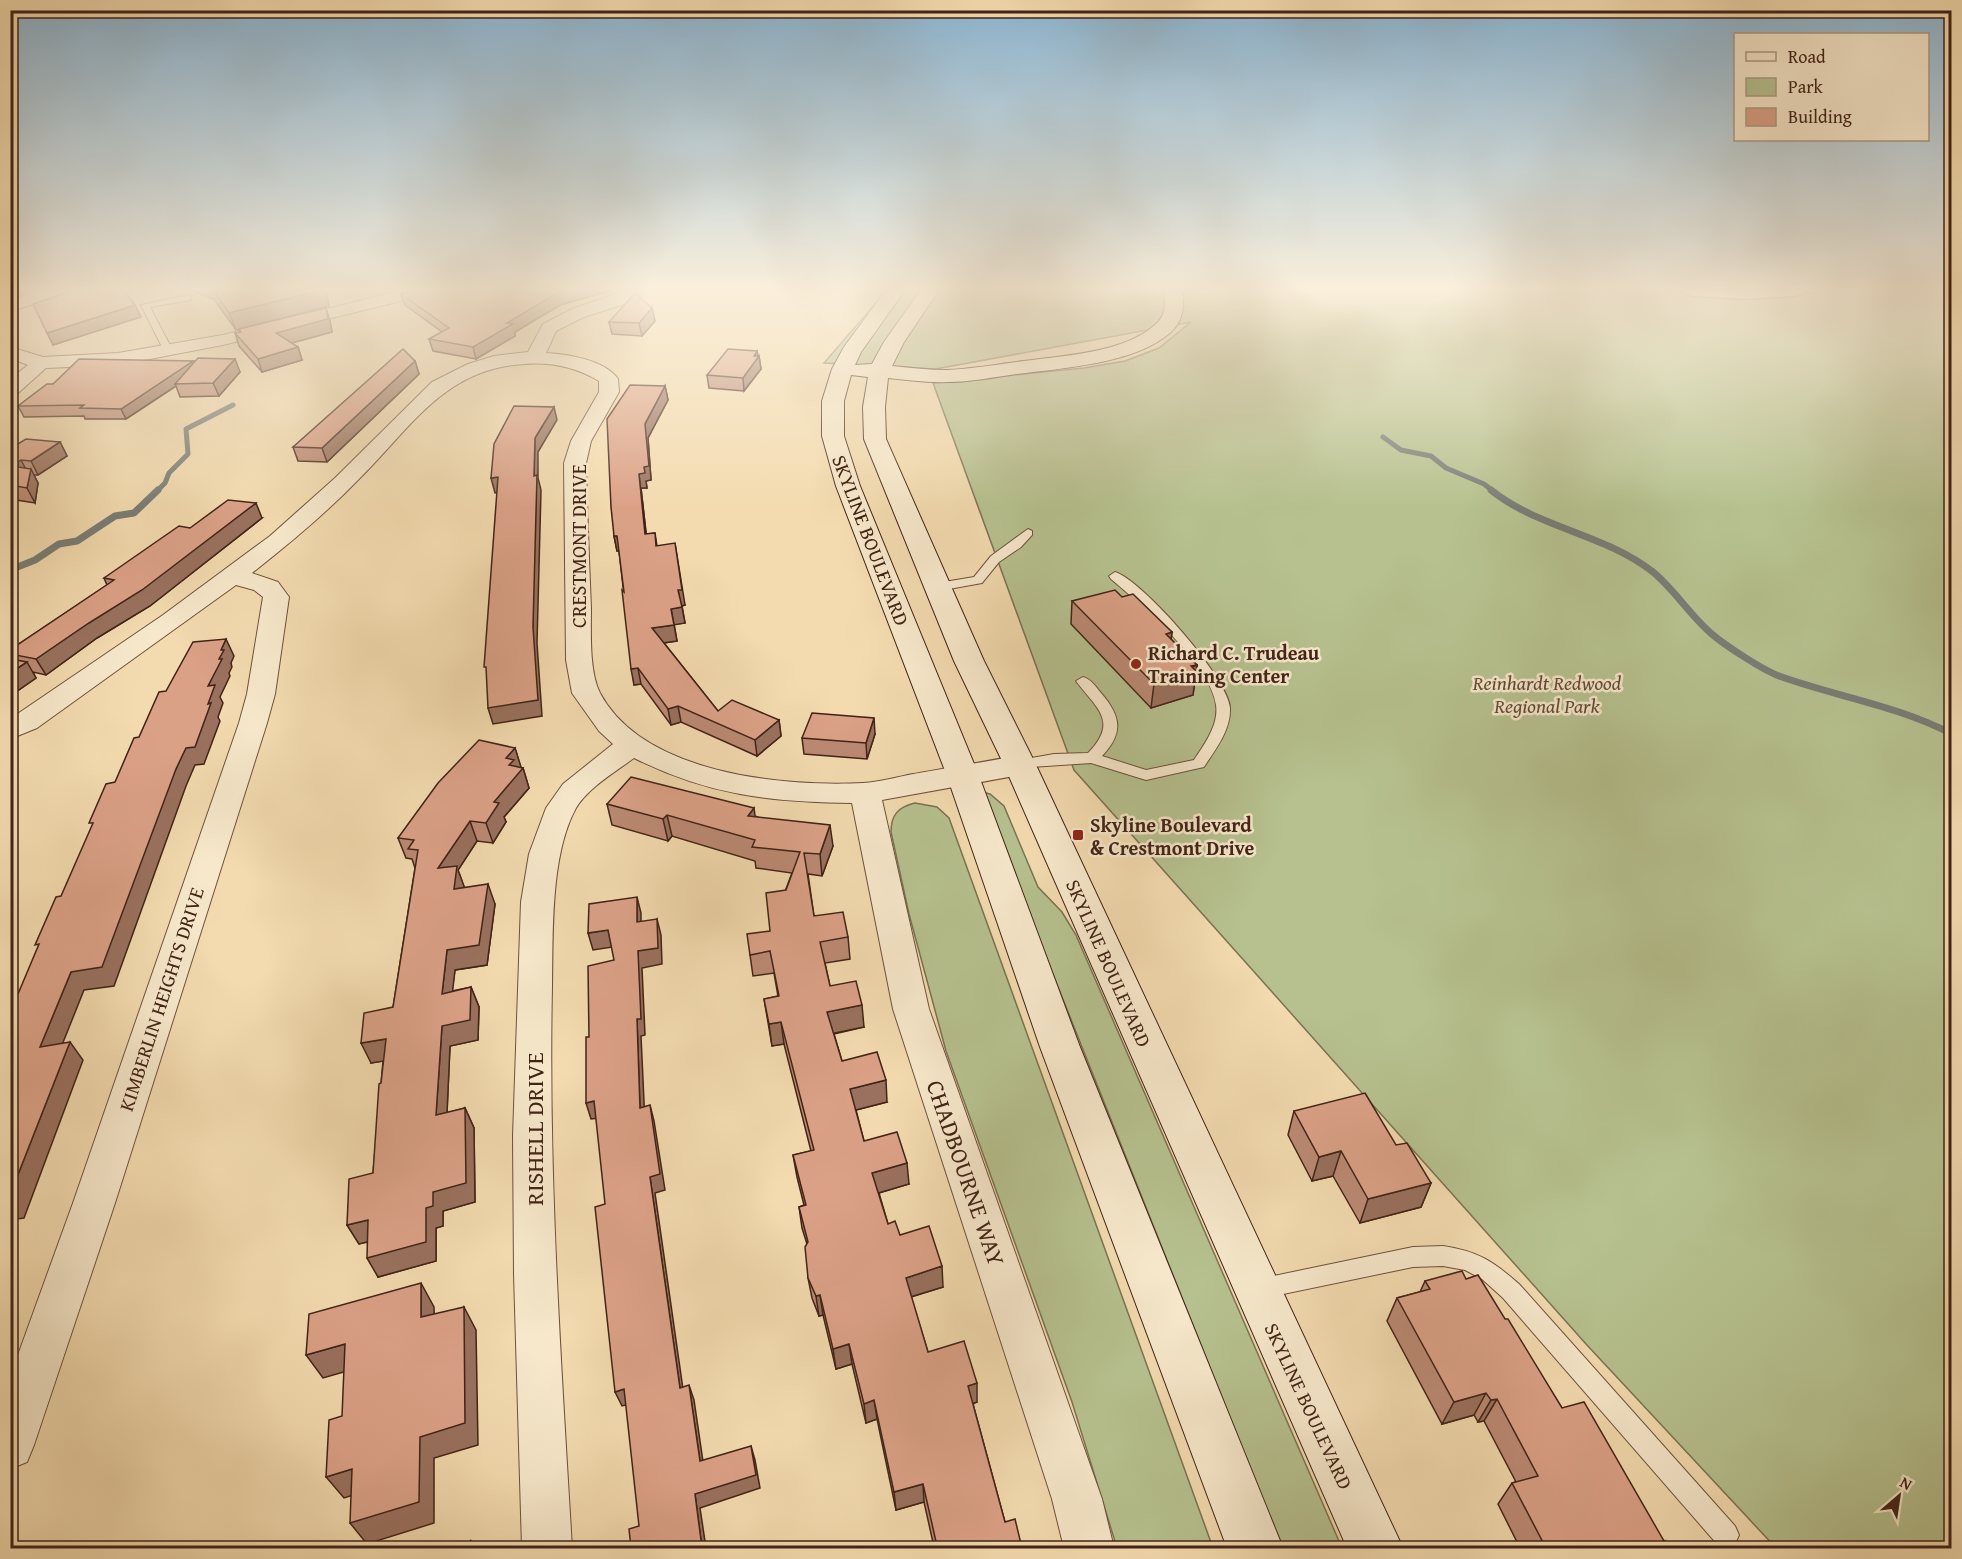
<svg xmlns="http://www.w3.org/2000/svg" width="1962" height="1559" font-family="'Gentium Book Plus',serif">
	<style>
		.green { fill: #b6c18f; stroke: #7c7253; stroke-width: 1.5 }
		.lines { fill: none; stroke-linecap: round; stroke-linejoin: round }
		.stream-far1 { stroke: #797d76; stroke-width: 5 }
		.stream { stroke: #797d76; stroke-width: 7 }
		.service-casing { stroke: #6e513d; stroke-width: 2 }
		.minor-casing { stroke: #6e513d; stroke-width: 2 }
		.secondary-casing { stroke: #412317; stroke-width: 2 }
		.service { fill: #f7e8cb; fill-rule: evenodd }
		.minor { fill: #f7e8cb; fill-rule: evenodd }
		.secondary { fill: #f7e8cb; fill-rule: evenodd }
		.wall { fill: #bc8a74; stroke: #412317; stroke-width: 1.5 }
		.shaded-wall { fill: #99715e; stroke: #412317; stroke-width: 1.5 }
		.building { fill: #dba187; stroke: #412317; stroke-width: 1.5 }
		.poi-dot { fill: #8f2418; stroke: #f7e8cb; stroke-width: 2 }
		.labels { text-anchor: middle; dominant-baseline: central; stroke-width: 5; stroke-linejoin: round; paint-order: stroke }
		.street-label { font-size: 20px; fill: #412317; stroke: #f7e8cb }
		.poi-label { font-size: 20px; font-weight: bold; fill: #412317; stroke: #f7e8cb; text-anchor: start }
		.park-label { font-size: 20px; font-style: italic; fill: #5e4a35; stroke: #f7e8cb }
		.near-street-label { font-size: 24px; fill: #412317; stroke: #f7e8cb }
	</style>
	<rect width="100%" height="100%" fill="#f3dbaf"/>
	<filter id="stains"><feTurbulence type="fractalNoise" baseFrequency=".00333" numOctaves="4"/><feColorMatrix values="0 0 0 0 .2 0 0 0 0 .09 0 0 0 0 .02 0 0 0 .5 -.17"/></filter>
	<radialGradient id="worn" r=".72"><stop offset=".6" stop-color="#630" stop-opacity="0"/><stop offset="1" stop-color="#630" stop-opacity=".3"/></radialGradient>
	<g class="green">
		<polygon points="887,290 1667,290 1736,298 1758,298 1799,295 1827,290 1951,290 1951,1548 1776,1548 1586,1344 1074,770 933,383 1084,368 1125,361 1159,348 1191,322 936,369 824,363"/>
		<polygon points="982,792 990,794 1004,806 1038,887 1062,912 1076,935 1342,1548 1282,1548 981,794"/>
		<path d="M 915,803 L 937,807 L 949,818 L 1213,1548 L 1117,1548 L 1072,1402 L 946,1051 L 909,914 L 891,832 C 891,815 898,807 915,803 Z"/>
	</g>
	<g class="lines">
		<g class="stream-far1">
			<polyline points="1383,437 1401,450 1431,456 1446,468 1484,484 1493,491"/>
			<polyline points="157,491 165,483 169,473 188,454 186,429 233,405"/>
		</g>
		<g class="stream">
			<path d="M 1491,490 C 1538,528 1605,534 1653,572 C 1675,590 1691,617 1713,635 C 1726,646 1763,670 1779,676 C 1837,697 1896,705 1952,734"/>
			<polyline points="10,570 35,560 59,544 77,541 115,516 134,513 158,490"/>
		</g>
		<g class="service-casing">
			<g id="service">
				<polygon points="188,295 191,296 191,300 150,307 173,351 165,353 141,305"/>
				<polygon points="1028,529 1032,531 1032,535 1021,547 999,562 982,583 938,591 932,587 938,583 974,577 991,556"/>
				<path d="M 1115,572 C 1142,580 1229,679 1230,708 C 1231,730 1215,750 1204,767 L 1146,780 L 1091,763 L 1015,768 L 1013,765 L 1015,762 L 1020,760 L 1054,754 L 1088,753 C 1119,721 1097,709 1076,681 L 1083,677 C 1091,679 1096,687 1101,693 C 1121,716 1124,733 1102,756 L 1146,770 L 1194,760 C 1204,745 1219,725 1216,705 C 1211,665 1142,605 1111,579 L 1109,576 Z"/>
				<path d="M 1443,1246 C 1477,1251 1493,1261 1519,1284 L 1735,1526 L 1739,1535 L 1735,1544 L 1726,1548 L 1717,1544 L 1503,1298 L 1482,1279 L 1465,1270 L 1443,1266 L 1413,1267 L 1259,1299 L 1251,1296 L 1248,1289 L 1251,1282 L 1259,1279 L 1413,1247 Z"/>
			</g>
		</g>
		<g class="minor-casing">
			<g id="minor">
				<polygon points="40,290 64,290 62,294 10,312 10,301"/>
				<polygon points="403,290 431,290 429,294 223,345 118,365 46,368 17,394 10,396 10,379 28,365 10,358 10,347 43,357 118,353 223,335"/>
				<path d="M 627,290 L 645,290 L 637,300 L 584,317 L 556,331 L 546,353 C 567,354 605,360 618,379 L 619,392 L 591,441 L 586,463 C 587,511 589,560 591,608 C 591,633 589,671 600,693 C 643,774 783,787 863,783 C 880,782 897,777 913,774 C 948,768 984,762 1020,755 L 1030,758 L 1035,765 L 1030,772 L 1020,775 L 882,800 L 929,1009 L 1102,1499 L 1114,1548 L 1064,1548 L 1052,1499 L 893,1009 L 852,803 C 770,802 708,795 634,758 C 615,772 588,788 576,808 C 550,855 553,935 552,987 C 548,1174 561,1361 572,1548 L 522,1548 L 514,1274 L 513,1136 L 521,902 L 529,854 L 546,808 L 563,784 L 613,744 L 599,731 L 572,693 L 566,660 L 564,463 L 571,441 L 599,392 L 599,381 C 575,367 552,362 525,364 C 444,368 411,428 358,480 C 325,514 289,544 252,573 L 278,582 L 289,597 L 275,694 L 267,723 L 115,1203 L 34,1445 L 27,1462 L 10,1469 L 10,1377 L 73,1203 L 239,723 L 247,694 L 263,597 L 254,590 L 236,585 L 37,728 L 10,739 L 10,719 L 163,615 L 270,536 L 335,478 L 432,382 L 468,364 L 494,356 L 528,352 L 543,324 L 572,309 Z"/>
			</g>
		</g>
		<g class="secondary-casing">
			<g id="secondary">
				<path d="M 886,290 L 905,290 L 861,352 L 855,365 L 872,364 L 884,342 L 921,290 L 939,290 L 904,342 L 892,366 C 911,368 929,370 947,370 C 970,369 993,365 1016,362 C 1058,356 1124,354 1156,324 C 1167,314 1165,303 1164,290 L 1182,290 C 1184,306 1184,320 1171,332 C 1136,364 1062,368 1017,374 C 994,377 971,382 948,382 C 928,383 908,380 888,378 L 885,407 L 886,439 L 984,661 L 1036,765 L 1403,1548 L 1347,1548 L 1004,765 L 954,661 L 864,439 L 863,407 L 868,377 L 851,375 L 844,401 L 844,436 L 860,486 L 979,776 L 1080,1047 L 1283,1548 L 1227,1548 L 1040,1047 L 947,776 L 836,486 L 822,436 L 822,401 L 832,369 L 844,347 Z"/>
				<polygon points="1683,290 1805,290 1803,294 1796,296 1745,299 1692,296 1685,294"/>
			</g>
		</g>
		<use href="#service" class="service"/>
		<use href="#minor" class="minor"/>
		<use href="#secondary" class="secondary"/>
	</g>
	<g class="wall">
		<polygon points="10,290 30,290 17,296 10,294"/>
		<polygon points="191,290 326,290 329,306 236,330 214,299"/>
		<polygon points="417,290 613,290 560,305 515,332 515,336 476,359 433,351 429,339 442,332 405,305 401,294"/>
		<polygon points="652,308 655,321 642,336 612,334 609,322"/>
		<polygon points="330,321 332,332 291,343 298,347 302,360 262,372 239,346 235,333 240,332 239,329"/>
		<polygon points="757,351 758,356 759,356 761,369 744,391 709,388 707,375"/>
		<polygon points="193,361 194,362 240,372 219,396 180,397 176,386 126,419 85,419 84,416 24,417 18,406 53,384"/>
		<polygon points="415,361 419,374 327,462 298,461 293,447"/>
		<polygon points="665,386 668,400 648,438 651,480 646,481 647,488 641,488 646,534 655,533 657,546 685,605 682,606 685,623 674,624 677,641 664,643 718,711 779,720 781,736 757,756 681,722 671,725 641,684 634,685 619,551 617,551 614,536"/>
		<polygon points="60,442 67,456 38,475 34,475 38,483 35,503 10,499 10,447"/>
		<polygon points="262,518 150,606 97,638 46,675 33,672 36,678 10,696 10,650 107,585 104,578 190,528"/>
		<polygon points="1122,597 1172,632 1171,640 1197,665 1193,695 1151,708 1071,624 1072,601"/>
		<polygon points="875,734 867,759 804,754 802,738"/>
		<polygon points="515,748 521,768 523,768 529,788 504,817 506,822 493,843 477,841 458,870 464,887 495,904 487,965 455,970 452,991 471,987 479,1007 478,1040 450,1046 447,1113 465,1108 474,1128 475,1202 443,1211 443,1226 436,1228 436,1261 378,1277 367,1242 359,1244 347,1225 373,1173 383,1061 371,1063 393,1007 415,868 412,859 406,858 398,838"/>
		<polygon points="607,804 755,816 833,846 822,876 808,874 814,916 848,937 850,959 825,963 830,986 864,1027 834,1034 842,1061 887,1102 856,1110 864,1141 909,1184 879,1193 888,1224 900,1235 943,1287 911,1297 928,1352 977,1402 973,1404 1005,1522 934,1547 924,1502 896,1510 877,1419 866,1423 852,1364 836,1369 823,1315 819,1316 812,1298 808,1278 807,1244 802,1228 799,1207 804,1205 797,1177 793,1155 811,1151 784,1044 772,1046 764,999 778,996 774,973 753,976 750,955 770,931 792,873 756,868 755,861 672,836 668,841 612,825"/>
		<polygon points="1294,1111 1396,1145 1431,1183 1421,1207 1360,1223 1333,1176 1312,1181 1288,1135"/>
		<polygon points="1466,1279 1505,1319 1562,1408 1664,1541 1657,1548 1520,1548 1498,1504 1512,1483 1516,1482 1484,1421 1478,1422 1474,1415 1442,1424 1387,1321 1397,1298 1420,1292 1425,1281"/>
	</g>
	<g class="shaded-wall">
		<polygon points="14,290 30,290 17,296"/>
		<polygon points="320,290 326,290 329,306 236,330 229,313"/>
		<polygon points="569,290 613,290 560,305 515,332 515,336 476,359 473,347 507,323 557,293"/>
		<polygon points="135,305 141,317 53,345 47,333"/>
		<polygon points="326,308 330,321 332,332 281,346 276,333"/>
		<polygon points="652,308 655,321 642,336 639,323"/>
		<polygon points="298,347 302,360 262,372 258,359"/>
		<polygon points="757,351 758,358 759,356 761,369 744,391 743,378 754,356"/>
		<polygon points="235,359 240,372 219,396 213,383"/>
		<polygon points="193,361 198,371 175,384 176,386 126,419 121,409"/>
		<polygon points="415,361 419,374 327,462 322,448"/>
		<polygon points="665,386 668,400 648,438 651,480 646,481 647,488 641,488 648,549 645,534 639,474 644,467 645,424"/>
		<polygon points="554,407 557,420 538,452 538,478 541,490 537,643 542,716 493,724 488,708 533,627 534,476 535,438"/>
		<polygon points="60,442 67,456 38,475 31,461"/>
		<polygon points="21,460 29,475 12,466"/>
		<polygon points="31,469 38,483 35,503 27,488"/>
		<polygon points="498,477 502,492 495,493 491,478"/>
		<polygon points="256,503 262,518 150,606 97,638 46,675 36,659"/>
		<polygon points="614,536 617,536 621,551 617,551"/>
		<polygon points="675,543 685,605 681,606 678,590"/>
		<polygon points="682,607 685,623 674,625 671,609"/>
		<polygon points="674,625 677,641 656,644 652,628"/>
		<polygon points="1172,632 1169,656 1166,634"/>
		<polygon points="226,639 234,656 231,663 232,667 229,673 230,676 220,697 223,703 218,717 220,721 204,764 195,765 186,786 114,986 84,990 54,1065 40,1047 71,972 176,769 219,659 221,650"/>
		<polygon points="27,662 36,678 10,696 10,673"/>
		<polygon points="1197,665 1193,695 1151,708 1154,684"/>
		<polygon points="638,668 641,684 634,685 631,669"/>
		<polygon points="678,706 681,722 671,725 668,709"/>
		<polygon points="874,718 875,734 867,759 866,743"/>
		<polygon points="779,720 781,736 757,756 755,740"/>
		<polygon points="515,748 521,767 518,771 523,768 529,788 504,817 506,822 493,843 486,823 494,802 506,758"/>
		<polygon points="754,808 757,830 748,816"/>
		<polygon points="667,815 672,836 668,841 663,819"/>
		<polygon points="470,821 477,841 458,870 464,886 462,909 438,868"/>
		<polygon points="830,825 833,846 822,876 820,854"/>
		<polygon points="488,884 495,904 487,965 455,970 450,1014 442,994 447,950"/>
		<polygon points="637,897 641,913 641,938 637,922"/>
		<polygon points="657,919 661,935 662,964 642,968 645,1035 641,1036 645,1124 640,1108 637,1019 638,951"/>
		<polygon points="608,930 613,947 593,950 588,933"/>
		<polygon points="471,987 479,1007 478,1040 450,1046 446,1135 436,1115 442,1026"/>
		<polygon points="862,1005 864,1027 830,1034 827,1012"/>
		<polygon points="781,1022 784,1044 772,1046 769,1024"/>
		<polygon points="386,1039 396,1059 371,1063 361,1043"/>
		<polygon points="70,1042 83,1060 24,1218 10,1220 10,1195"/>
		<polygon points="886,1080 887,1102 852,1111 850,1089"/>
		<polygon points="594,1101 599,1118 591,1119 586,1103"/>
		<polygon points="650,1105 654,1121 665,1190 655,1193 685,1403 680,1388 650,1177"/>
		<polygon points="465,1108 474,1128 475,1202 443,1211 443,1226 436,1228 436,1261 378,1277 367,1258 433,1192"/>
		<polygon points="1341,1151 1333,1176 1312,1181 1319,1157"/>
		<polygon points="907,1163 909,1184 875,1194 872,1173"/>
		<polygon points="1431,1183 1421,1207 1360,1223 1368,1199"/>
		<polygon points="368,1220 379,1239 359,1244 347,1225"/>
		<polygon points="942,1266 943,1287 907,1298 906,1278"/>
		<polygon points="421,1283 434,1307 435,1340 421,1317"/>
		<polygon points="820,1295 823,1315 819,1316 816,1296"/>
		<polygon points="464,1307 476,1330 478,1445 434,1458 434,1523 367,1544 350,1523 420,1437"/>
		<polygon points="345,1344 361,1367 323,1378 306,1355"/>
		<polygon points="849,1344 852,1364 836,1369 833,1349"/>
		<polygon points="977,1383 977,1402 968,1405 968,1386"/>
		<polygon points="689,1385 694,1400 705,1475 700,1461"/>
		<polygon points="624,1389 630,1404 622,1406 615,1392"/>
		<polygon points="1486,1393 1474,1415 1442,1424 1454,1402"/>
		<polygon points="1497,1399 1484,1421 1478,1422 1491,1400"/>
		<polygon points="874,1400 877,1419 866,1423 864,1404"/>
		<polygon points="751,1446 755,1460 760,1488 700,1508 706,1548 702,1548 695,1494"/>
		<polygon points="352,1469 369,1490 344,1498 326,1477"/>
		<polygon points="923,1484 924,1502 896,1510 894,1492"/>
		<polygon points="471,1541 476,1548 470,1548"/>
		<polygon points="1664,1541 1657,1548 1639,1548"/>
	</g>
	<g class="building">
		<polygon points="75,290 124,290 135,305 47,333 33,304"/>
		<polygon points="213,290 322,290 229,313"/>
		<polygon points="417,290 569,290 557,293 507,323 513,324 473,347 429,339 449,328 401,294"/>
		<polygon points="635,293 652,308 639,323 609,322"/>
		<polygon points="326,308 328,319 276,333 298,347 258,359 235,333 241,332 239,329"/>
		<polygon points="403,349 415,361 322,448 293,447"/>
		<polygon points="728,349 757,351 754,356 759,356 743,378 707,375"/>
		<polygon points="198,358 235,359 213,383 175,384"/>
		<polygon points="79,359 193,361 121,409 80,408 84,405 18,406 47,384 53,384"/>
		<polygon points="630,385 665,386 645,424 649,466 644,467 645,473 639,474 645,534 655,533 656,546 675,543 682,590 678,590 682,607 671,609 674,625 652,628 718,711 732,700 779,720 755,740 678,706 668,709 638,668 631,669 622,590 624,592 617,536 614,536 611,507 607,419"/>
		<polygon points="514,406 554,407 535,438 534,476 537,475 533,627 538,700 488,708 486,667 484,667 498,477 491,478 494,444"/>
		<polygon points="26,439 60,442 31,461 21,460 12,466 31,469 27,488 10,485 10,447 13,447"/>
		<polygon points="228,500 256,503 142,590 89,623 36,659 10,654 10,650 114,580 104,578 179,526 190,528"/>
		<polygon points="1115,590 1122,597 1133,594 1172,632 1166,634 1197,665 1191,666 1196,671 1154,684 1072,601"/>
		<polygon points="226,639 221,650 224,650 219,659 222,659 208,686 215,685 208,704 211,703 195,747 186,748 176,769 102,967 71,972 40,1047 70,1042 10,1195 10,1013 39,944 35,945 56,897 61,896 93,823 89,823 106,784 115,782 134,738 139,737 159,692 166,691 193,642"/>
		<polygon points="10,659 27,662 10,673"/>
		<polygon points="812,713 874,718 866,743 802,738"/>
		<polygon points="479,740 515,748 506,758 514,760 509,765 523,768 494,802 499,803 486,823 470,821 438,868 457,866 454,889 488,884 479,945 447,950 442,994 471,987 470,1020 442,1026 436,1115 465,1108 466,1183 433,1192 433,1206 426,1208 426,1242 367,1258 368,1220 347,1225 349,1179 373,1173 379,1084 381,1083 386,1039 361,1043 364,1013 393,1007 418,850 408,849 414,840 398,838 438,783"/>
		<polygon points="631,777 754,808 748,816 830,825 820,854 804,853 814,916 843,912 848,937 820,942 830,986 856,981 862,1005 827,1012 842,1061 877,1052 886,1080 850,1089 864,1141 897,1132 907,1163 872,1173 888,1224 895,1221 900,1235 929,1226 942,1266 906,1278 928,1352 964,1341 977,1383 968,1386 1005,1522 1015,1519 1022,1548 929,1548 937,1546 923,1484 894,1492 874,1400 864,1404 849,1344 833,1349 820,1295 816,1296 808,1278 805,1247 808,1242 799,1207 806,1205 793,1155 814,1150 781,1022 769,1024 764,999 779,996 770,951 750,955 747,934 770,931 766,893 786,890 800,852 752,847 755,840 667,815 663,819 607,804"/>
		<polygon points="637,897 637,922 657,919 658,948 638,951 641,1019 637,1019 640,1108 650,1105 660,1174 650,1177 680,1388 689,1385 700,1461 751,1446 756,1475 695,1494 702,1548 631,1548 629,1529 639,1526 624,1389 615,1392 595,1207 605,1204 594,1101 586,1103 586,1037 589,1037 588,966 614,960 608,930 588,933 589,904"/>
		<polygon points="1365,1093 1396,1145 1407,1143 1431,1183 1368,1199 1341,1151 1319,1157 1294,1111"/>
		<polygon points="1462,1271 1466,1279 1478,1275 1505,1319 1508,1319 1562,1408 1584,1402 1664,1541 1639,1548 1546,1548 1512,1483 1538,1476 1497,1399 1491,1400 1486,1393 1454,1402 1397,1298 1430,1289 1425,1281"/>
		<polygon points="421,1283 421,1317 464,1307 465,1423 420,1437 419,1502 350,1523 352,1469 326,1477 329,1420 342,1416 345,1344 306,1355 309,1314"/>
		<polygon points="471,1541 470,1548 447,1548"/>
	</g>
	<linearGradient id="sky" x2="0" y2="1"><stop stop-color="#8bb6d4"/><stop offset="0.57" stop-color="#faefdb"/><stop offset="1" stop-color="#faefdb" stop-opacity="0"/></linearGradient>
	<rect width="1962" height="508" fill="url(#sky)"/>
	<g class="poi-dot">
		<circle cx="1136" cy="664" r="6"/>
		<rect x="1072" y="829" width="12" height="12" rx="3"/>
	</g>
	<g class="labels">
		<g class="street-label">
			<text transform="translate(871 540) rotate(69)">SKYLINE BOULEVARD</text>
			<text transform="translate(578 546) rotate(-90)">CRESTMONT DRIVE</text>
			<text transform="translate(1109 963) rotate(66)">SKYLINE BOULEVARD</text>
			<text transform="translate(161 999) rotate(-72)">KIMBERLIN HEIGHTS DRIVE</text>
			<text transform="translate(1309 1406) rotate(65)">SKYLINE BOULEVARD</text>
		</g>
		<g class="poi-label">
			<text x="1148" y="652">Richard C. Trudeau<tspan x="1148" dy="23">Training Center</tspan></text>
			<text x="1090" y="824">Skyline Boulevard<tspan x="1090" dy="23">&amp; Crestmont Drive</tspan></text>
		</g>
		<g class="park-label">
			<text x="1547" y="682">Reinhardt Redwood<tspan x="1547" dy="23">Regional Park</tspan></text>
		</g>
		<g class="near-street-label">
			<text transform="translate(534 1129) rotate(-90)">RISHELL DRIVE</text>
			<text transform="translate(966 1173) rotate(71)">CHADBOURNE WAY</text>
		</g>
	</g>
	<rect width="1962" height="1559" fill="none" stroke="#f3dbaf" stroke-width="36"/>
	<rect x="12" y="12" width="1938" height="1535" fill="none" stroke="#412317" stroke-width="3"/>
	<rect x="18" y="18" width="1926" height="1523" fill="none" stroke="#412317" stroke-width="1.5"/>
	<rect x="1734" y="33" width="195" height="108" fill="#f7e8cb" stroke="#ae9983" stroke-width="1.5"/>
	<rect x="1746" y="52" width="30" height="9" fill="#f7e8cb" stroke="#ae9983" stroke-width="1.5"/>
	<text x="1788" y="63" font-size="18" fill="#412317">Road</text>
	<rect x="1746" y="78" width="30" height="18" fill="#b6c18f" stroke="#ae9983" stroke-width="1.5"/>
	<text x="1788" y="93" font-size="18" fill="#412317">Park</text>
	<rect x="1746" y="108" width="30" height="18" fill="#dba187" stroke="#ae9983" stroke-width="1.5"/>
	<text x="1788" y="123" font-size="18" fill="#412317">Building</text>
	<g transform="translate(1899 1496) rotate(29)" stroke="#f7e8cb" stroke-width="4.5" paint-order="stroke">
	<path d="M0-4.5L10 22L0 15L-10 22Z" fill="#412317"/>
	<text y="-9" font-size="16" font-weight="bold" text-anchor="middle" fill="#412317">N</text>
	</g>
	<rect width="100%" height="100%" filter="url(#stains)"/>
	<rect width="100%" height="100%" fill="url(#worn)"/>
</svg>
